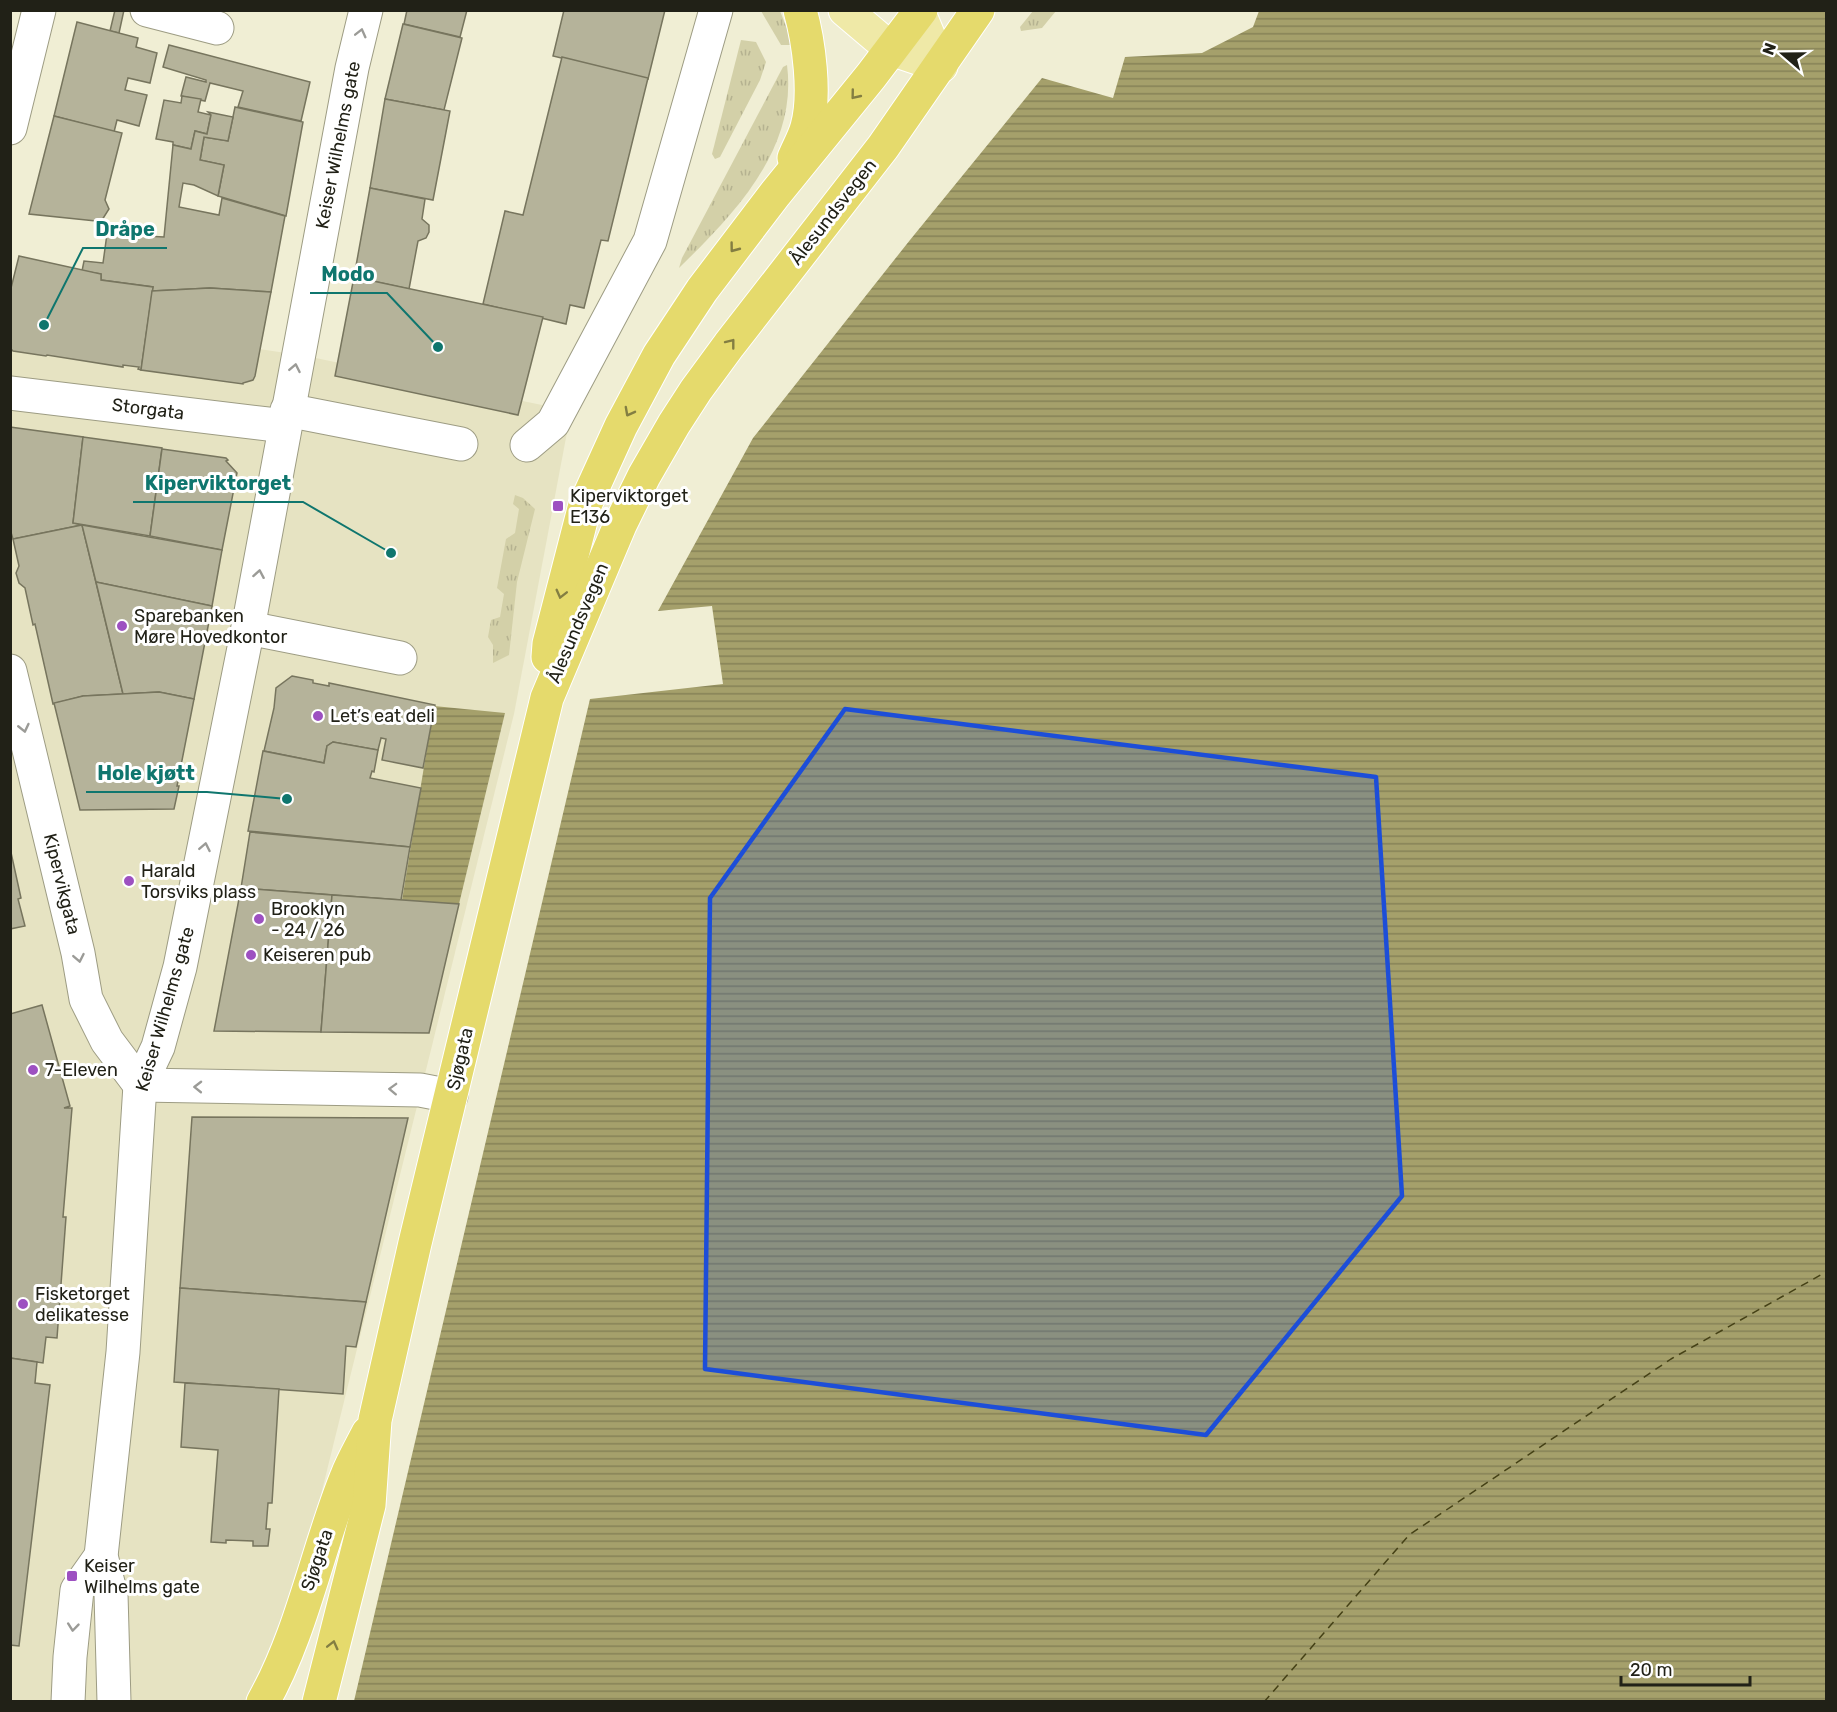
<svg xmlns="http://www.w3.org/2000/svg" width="1837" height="1712" font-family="Rubik,sans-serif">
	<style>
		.built { fill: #e6e3c2 }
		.grass { fill: url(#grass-tufts) }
		.water { fill: url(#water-rules) }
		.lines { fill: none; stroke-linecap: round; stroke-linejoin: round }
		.ferry { stroke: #454116; stroke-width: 1.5; stroke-dasharray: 8 6; stroke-linecap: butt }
		.building { fill: #b5b39a; stroke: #77755e; stroke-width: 1.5 }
		.minor-casing { stroke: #9d9c83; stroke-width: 35 }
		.major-casing { stroke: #fff; stroke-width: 35 }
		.highway-casing { stroke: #fff; stroke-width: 35 }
		.minor { stroke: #fff; stroke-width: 33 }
		.major { stroke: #efe9a7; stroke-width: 33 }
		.highway { stroke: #e5da6c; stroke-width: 33 }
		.oneway { stroke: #9b9b97 }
		.oneway2 { stroke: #837e42 }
		.marked { fill: #1d4ed8; fill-opacity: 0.2; stroke: #1d4ed8; stroke-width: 4.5; stroke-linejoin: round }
		.poi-dot { fill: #9d50c1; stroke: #fff; stroke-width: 2 }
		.labels { text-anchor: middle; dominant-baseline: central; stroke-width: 6; stroke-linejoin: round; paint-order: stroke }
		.street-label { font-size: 18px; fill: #212117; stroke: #fff }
		.poi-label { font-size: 18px; fill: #212117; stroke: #fff; text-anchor: start }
		.leader { fill: none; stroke: #0f766e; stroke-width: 2 }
		.callout-dot { fill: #0f766e; stroke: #fff; stroke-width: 2 }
		.callout-label { font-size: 20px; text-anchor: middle; font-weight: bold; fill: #0f766e; stroke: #fff; stroke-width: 6; stroke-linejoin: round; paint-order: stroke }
	</style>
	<defs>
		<pattern id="grass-tufts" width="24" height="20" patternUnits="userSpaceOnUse" patternTransform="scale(1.5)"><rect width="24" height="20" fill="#d3d0a8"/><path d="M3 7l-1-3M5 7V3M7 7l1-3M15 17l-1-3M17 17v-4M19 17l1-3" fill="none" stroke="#b5b290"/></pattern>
		<pattern id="water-rules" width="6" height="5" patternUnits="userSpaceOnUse" patternTransform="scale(1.5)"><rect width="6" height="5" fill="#a5a06b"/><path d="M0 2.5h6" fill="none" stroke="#868257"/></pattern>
	</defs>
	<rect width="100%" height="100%" fill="#f0eed4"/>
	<polygon class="built" points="11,312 306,356 571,411 514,714 270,1701 11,1702"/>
	<g class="grass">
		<polygon points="761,11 780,11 790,36 790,45 781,45"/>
		<polygon points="1033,11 1056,11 1042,28 1021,31 1020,27"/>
		<polygon points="741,40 756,42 766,62 760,80 720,157 715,159 712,154"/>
		<path d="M 787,65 C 798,149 734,214 679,268 L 682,258 L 783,67 Z"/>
		<polygon points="515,495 523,498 535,509 517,582 509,655 493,663 493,645 488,637 491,620 500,617 504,594 497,588 506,539 515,533 519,509 513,504"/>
	</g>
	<g class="water">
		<polygon points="1259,11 1826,11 1826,1701 354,1701 590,699 723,684 712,606 658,611 753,438 910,240 1042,78 1113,98 1125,57 1202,53 1253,27"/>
		<polygon points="434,706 505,713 459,904 402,900"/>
	</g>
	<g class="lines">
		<polyline class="ferry" points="1264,1702 1409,1535 1671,1359 1826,1272"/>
	</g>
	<g class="building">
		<polygon points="115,10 124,10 119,33 110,31"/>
		<polygon points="407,10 467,10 460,37 404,24"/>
		<polygon points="564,10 665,10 648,79 553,56"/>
		<polygon points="77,22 138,38 136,47 157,53 150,83 128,78 125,90 147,95 139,126 117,120 114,132 54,116"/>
		<polygon points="403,24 462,38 444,110 385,99"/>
		<polygon points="169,45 310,82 301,121 238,107 243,91 210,83 205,101 181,96 186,77 206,82 206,80 163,67"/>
		<polygon points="562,57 648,78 608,241 601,240 584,308 570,305 566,324 483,304 505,211 523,215"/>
		<polygon points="182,96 201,99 198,112 211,115 207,134 195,131 191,149 173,145 173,142 156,139 164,100 181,103"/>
		<polygon points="385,99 450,111 433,200 370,188"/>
		<polygon points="235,107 303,122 286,216 218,196 224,165 200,160 204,137 228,141"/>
		<polygon points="208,112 233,117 228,141 204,137 200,160 224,165 218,196 194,185 183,183 179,207 219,215 222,198 285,216 271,292 210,288 152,291 153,287 101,280 101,274 82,271 84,261 103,263 107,234 164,237 173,145 191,149 195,131 207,134 211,115"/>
		<polygon points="54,116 122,133 105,200 109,209 102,220 96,221 29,214"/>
		<polygon points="370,188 425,199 422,219 429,225 429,232 426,238 418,241 409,289 354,277"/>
		<polygon points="19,256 101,274 101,280 153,287 141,370 138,369 139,367 123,365 123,367 47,355 46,356 13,351 10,348 10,292"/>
		<polygon points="354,277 543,317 518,415 335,376"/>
		<polygon points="210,288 271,292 255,376 253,380 243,383 243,384 141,370 152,291"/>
		<polygon points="10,427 83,437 73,523 82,525 13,539 10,529"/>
		<polygon points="83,437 162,448 150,536 73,523"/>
		<polygon points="162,449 226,458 228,460 226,461 237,473 222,550 150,536"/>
		<polygon points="82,525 123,694 83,696 53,704 35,624 33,625 25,588 19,583 16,573 19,566 13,539"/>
		<polygon points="82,525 222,550 212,606 96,582"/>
		<polygon points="96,582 212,606 194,699 159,692 123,694"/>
		<polygon points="292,676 313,680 313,683 329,686 329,683 435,705 423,768 382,760 386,739 381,738 378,750 333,742 327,746 324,763 264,751 274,708 276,688"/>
		<polygon points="159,692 194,699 177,786 179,786 174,809 80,810 54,703 83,696"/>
		<polygon points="333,742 378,750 374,772 372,771 370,778 421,788 410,847 248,831 263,751 324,763 327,746"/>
		<polygon points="250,832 410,847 401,900 241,888"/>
		<polygon points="10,848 21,898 18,899 25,926 10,929"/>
		<polygon points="241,888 332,895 321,1032 214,1031"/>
		<polygon points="332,895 459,904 429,1033 321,1032"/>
		<polygon points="42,1005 70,1106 64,1108 72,1108 63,1217 66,1217 57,1338 46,1337 43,1363 10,1358 10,1014"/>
		<polygon points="192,1117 408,1118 366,1302 180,1288"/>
		<polygon points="180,1288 366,1302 356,1347 346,1346 343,1394 174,1382"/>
		<polygon points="10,1358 37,1362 35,1383 50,1385 19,1646 10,1645"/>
		<polygon points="185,1383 279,1389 272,1503 268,1503 266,1529 270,1529 268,1546 253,1546 253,1541 226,1540 226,1543 211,1542 218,1450 181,1447"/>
	</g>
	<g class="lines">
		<g class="minor-casing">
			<g id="minor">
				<polyline points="147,10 217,28"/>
				<polyline points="10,128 39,10"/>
				<polyline points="10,393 285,426"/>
				<polyline points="287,410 461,444"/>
				<polyline points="527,445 553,423 650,241 716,10"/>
				<polyline points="248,628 400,658"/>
				<polyline points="10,671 78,953 86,999 107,1041 140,1085"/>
				<polyline points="140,1085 420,1090 451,1096"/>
				<polyline points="68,1702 70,1657 77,1590 101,1556"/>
				<polyline points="114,1702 111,1594 101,1556 123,1352 140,1085 158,1047 180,967 248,628 352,68 366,10"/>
			</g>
		</g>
		<g class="major-casing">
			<g id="major">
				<polyline points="845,10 891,49 941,66"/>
				<polyline points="916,10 919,13 941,66"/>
			</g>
		</g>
		<g class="highway-casing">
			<g id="highway">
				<path d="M 794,158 C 798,148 804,138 807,127 C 816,95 809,42 800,10"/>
				<polyline points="548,657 549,644 585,505 621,426 659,355 702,290 775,194 871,76 921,10"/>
				<path d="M 263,1702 C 302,1633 317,1550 346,1478 C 352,1462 361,1447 368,1433"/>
				<polyline points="319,1702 369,1505 375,1420 415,1243 547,698 620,525 644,476 674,424 696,390 729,345 883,147 978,10"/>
			</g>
		</g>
		<use href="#minor" class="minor"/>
		<use href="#major" class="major"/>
		<use href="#highway" class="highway"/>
	</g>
	<defs><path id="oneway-chevron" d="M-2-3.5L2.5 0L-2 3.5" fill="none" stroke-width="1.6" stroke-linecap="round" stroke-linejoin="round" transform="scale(1.5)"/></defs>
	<g class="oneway">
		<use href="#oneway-chevron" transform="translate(361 33) rotate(-76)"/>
		<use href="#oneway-chevron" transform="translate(295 368) rotate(-79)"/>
		<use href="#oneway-chevron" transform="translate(259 574) rotate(-80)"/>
		<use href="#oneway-chevron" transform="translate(24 728) rotate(77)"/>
		<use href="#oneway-chevron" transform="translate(205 847) rotate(-79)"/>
		<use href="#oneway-chevron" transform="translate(79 958) rotate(79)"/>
		<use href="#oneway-chevron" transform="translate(198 1087) rotate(-179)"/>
		<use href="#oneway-chevron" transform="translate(393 1089) rotate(-178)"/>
		<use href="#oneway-chevron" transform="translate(73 1627) rotate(96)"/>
	</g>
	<g class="oneway2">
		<use href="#oneway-chevron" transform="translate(855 95) rotate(129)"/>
		<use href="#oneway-chevron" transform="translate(734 248) rotate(127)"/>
		<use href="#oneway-chevron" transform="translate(731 343) rotate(-52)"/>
		<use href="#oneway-chevron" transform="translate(629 412) rotate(118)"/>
		<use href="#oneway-chevron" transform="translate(561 594) rotate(104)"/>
		<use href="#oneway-chevron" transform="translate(333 1645) rotate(-76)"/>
	</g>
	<path class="marked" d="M 845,709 L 1376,777 L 1402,1196 L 1206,1435 L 705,1369 L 710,898 Z"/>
	<g class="poi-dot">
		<rect x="552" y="500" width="12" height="12" rx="3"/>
		<circle cx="122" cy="626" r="6"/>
		<circle cx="318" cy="716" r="6"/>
		<circle cx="129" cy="881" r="6"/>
		<circle cx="259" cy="919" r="6"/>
		<circle cx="251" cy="955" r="6"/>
		<circle cx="33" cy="1070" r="6"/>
		<circle cx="23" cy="1304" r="6"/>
		<rect x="66" y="1570" width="12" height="12" rx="3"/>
	</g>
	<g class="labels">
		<g class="street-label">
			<text transform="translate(338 145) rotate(-79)">Keiser Wilhelms gate</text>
			<text transform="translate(833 212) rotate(-52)">Ålesundsvegen</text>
			<text transform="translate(148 409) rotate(7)">Storgata</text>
			<text transform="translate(578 623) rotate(-67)">Ålesundsvegen</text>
			<text transform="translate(62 884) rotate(76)">Kipervikgata</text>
			<text transform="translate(165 1009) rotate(-74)">Keiser Wilhelms gate</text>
			<text transform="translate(460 1059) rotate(-77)">Sjøgata</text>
			<text transform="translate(317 1560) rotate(-71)">Sjøgata</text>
		</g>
		<g class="poi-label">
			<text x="570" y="496">Kiperviktorget<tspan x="570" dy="21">E136</tspan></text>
			<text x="134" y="616">Sparebanken<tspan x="134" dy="21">Møre Hovedkontor</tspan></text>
			<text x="330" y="716">Let’s eat deli</text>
			<text x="141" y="871">Harald<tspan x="141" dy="21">Torsviks plass</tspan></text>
			<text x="271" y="909">Brooklyn<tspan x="271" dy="21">- 24 / 26</tspan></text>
			<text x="263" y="955">Keiseren pub</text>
			<text x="45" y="1070">7-Eleven</text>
			<text x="35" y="1294">Fisketorget<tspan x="35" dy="21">delikatesse</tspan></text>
			<text x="84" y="1566">Keiser<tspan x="84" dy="21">Wilhelms gate</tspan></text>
		</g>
	</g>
	<path class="leader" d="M44 325L83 248H167M438 347L387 293H310M391 553L303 502H133M287 799L207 792H86"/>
	<g class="callout-dot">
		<circle cx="44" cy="325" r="6"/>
		<circle cx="438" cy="347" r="6"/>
		<circle cx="391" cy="553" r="6"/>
		<circle cx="287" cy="799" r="6"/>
	</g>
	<g class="callout-label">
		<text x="125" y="236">Dråpe</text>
		<text x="348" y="281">Modo</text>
		<text x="218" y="490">Kiperviktorget</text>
		<text x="146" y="780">Hole kjøtt</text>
	</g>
	<rect width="1837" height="1712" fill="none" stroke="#212117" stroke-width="24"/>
	<g transform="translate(1783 54) rotate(290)" stroke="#ffffff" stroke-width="4.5" paint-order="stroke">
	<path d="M0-4.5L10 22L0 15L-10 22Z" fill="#212117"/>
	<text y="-9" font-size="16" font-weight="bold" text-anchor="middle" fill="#212117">N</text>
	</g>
	<path d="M1621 1676v9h129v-9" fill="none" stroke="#212117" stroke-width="3"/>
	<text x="1630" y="1676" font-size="18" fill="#212117" stroke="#ffffff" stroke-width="4.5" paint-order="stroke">20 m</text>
</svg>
